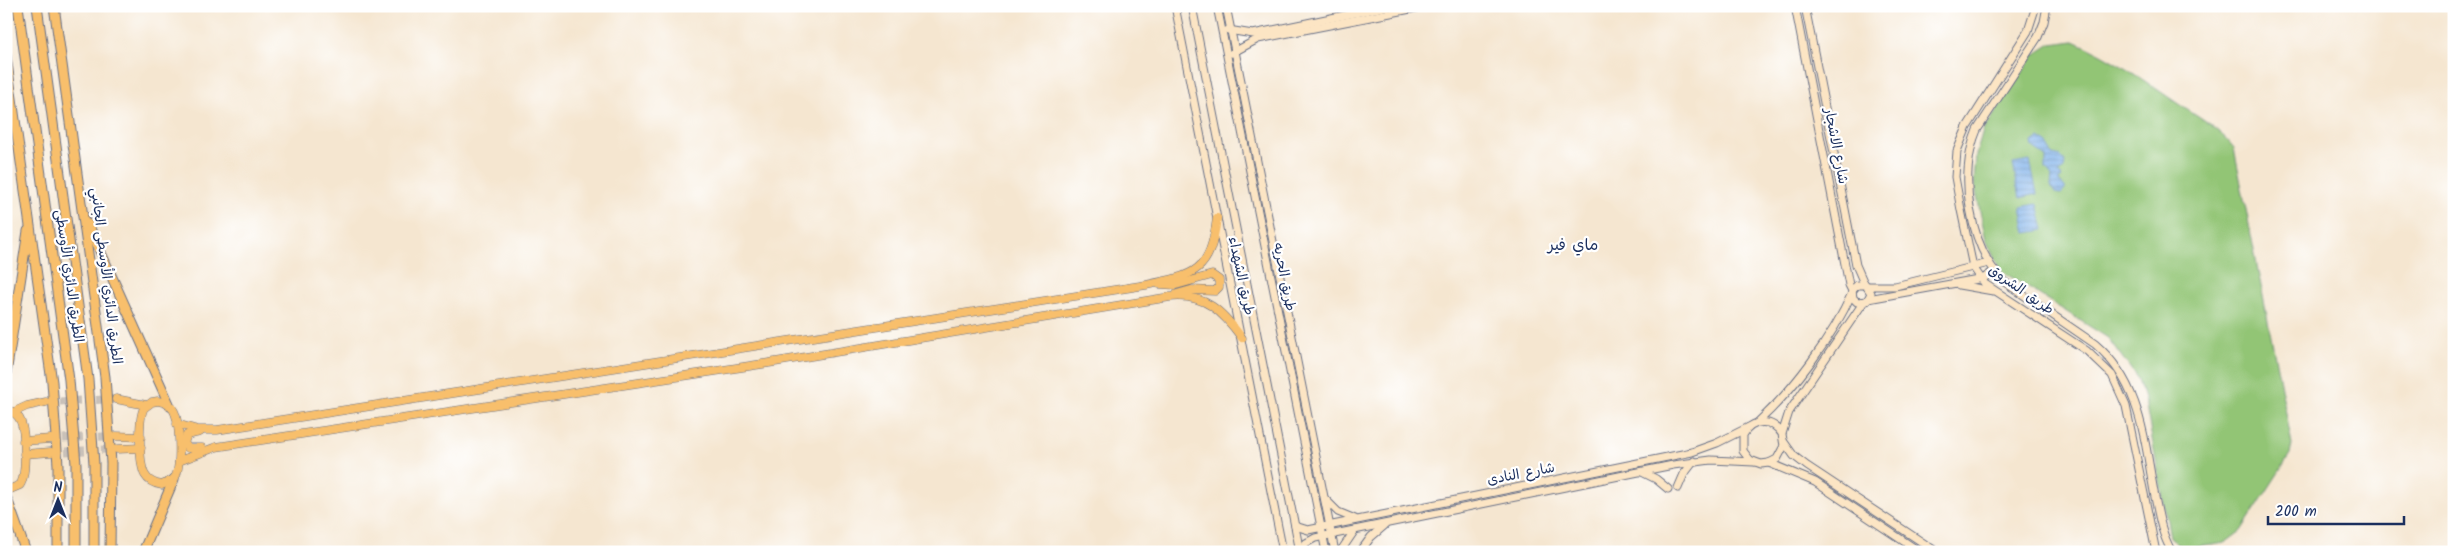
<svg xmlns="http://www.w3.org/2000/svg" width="2460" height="558" font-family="Kalam,'Playpen Sans Arabic',sans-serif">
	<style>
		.garden { fill: #92c575; stroke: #567a6a }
		.water { fill: url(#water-rules); stroke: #4b6fa4 }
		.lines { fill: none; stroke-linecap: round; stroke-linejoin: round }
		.primary-tunnel { stroke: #c9c1b9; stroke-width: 8; stroke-dasharray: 8 4; stroke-linecap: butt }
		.secondary-casing { stroke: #676f86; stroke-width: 9 }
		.primary-casing { stroke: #676f86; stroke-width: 9 }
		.highway-casing { stroke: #676f86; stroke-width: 11 }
		.secondary { stroke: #fce5c4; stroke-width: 7 }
		.primary { stroke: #f8bf6c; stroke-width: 8 }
		.highway { stroke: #f8bf6c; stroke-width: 9 }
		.labels { text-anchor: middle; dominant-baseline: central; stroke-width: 4.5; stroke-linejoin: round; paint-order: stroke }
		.street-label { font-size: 14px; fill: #1b2f5e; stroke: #fff }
		.quarter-label { font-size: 16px; fill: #1b2f5e; stroke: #fff }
	</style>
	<defs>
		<pattern id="water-rules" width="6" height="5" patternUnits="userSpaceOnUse" patternTransform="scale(1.25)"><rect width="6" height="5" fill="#7bafe9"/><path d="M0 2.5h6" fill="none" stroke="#648fc0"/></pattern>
	</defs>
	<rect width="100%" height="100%" fill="#fff"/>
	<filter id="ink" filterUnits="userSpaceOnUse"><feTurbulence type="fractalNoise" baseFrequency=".02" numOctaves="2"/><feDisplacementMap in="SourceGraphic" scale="10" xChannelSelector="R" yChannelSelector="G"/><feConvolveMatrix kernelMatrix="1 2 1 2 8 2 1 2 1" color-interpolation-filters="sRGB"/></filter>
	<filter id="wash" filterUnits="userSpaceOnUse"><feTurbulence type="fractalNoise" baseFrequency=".0096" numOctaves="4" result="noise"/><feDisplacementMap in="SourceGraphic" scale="20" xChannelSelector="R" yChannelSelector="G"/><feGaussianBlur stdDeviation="1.12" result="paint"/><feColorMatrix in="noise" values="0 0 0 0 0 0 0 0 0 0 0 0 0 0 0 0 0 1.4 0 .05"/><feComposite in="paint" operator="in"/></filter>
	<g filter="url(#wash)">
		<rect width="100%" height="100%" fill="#f5e6d0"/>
		<path class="garden" d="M 2074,41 C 2112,57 2146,82 2180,105 C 2199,118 2220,129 2234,148 L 2292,444 L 2290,455 L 2241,531 L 2225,543 L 2185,549 L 2170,537 L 2146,406 L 2138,379 L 2108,338 L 2000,270 L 1986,240 L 1974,182 L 1976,155 L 1983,131 L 2034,55 L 2051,44 Z"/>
		<g class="water">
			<polygon points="2039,138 2048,144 2052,155 2061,157 2065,161 2064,169 2058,173 2062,178 2058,181 2065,187 2065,190 2061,194 2055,193 2051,186 2052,176 2046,169 2046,157 2033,148 2032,142"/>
			<polygon points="2030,161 2037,194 2020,198 2013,164"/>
			<polygon points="2038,204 2044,230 2026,233 2021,207"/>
		</g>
	</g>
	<g filter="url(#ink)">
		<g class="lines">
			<g class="primary-tunnel">
				<polyline points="48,402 116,399"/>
				<polyline points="51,439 114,436"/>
				<polyline points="53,452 114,449"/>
			</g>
			<g class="secondary-casing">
				<g id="secondary">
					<polyline points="1175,6 1283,552"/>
					<polyline points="1192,6 1300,552"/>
					<polyline points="1217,6 1326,552"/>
					<polyline points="1226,6 1335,552"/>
					<polyline points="1795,6 1849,285 1852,291"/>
					<polyline points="1805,6 1856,265 1863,281 1871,293 1867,301 1857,302 1853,298 1852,291 1857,285 1865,285"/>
					<polyline points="2036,6 2028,31 1967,127 1957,151 1955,177 1961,210 1973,267 1985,284 2087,351 2112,375 2126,406 2156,552"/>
					<path d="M 2047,6 L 2044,22 L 2038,37 L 1977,130 C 1958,174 1969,245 2003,281 L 2095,344 C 2142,384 2144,441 2155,497 C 2159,517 2162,535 2172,552"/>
					<polyline points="1228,30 1253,34 1389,6"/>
					<polyline points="1232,53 1258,39 1426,6"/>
					<polyline points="1959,285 1993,291"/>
					<polyline points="1866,286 1895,286 1989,263"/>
					<polyline points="1868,299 1984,278 1994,271"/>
					<path d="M 1758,422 C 1793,390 1833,337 1852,293"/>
					<path d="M 1782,434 C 1772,418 1752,419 1743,435 L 1743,451 L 1750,460 L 1761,464 L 1769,463 L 1777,459 L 1784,446 L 1782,434 L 1789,412 L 1863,303"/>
					<polyline points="1784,442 1794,456 1807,466 1937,552"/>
					<polyline points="1769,463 1815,482 1920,552"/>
					<polyline points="1642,472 1656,479 1668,489"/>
					<polyline points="1678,488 1684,474 1694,461"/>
					<polyline points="1325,499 1338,512 1355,519"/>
					<polyline points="1295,526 1308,530 1692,452 1717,443 1749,427"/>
					<polyline points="1300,551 1306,543 1315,538 1673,465 1711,460 1754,462"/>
					<polyline points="1340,552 1355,530"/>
					<polyline points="1360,552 1371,537 1385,525"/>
				</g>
			</g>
			<g class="primary-casing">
				<g id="primary">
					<polyline points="1159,284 1176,285 1212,275 1219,280 1219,287 1215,291 1191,290 1177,294"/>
					<polyline points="116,399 146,405"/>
					<path d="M 158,401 C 165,402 171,405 174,411 C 180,423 182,469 174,479 L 162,485 C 155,484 149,482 145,475 C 139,465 138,418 144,408 L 152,402 Z"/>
					<path d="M 6,410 C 12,411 16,413 19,418 C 26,429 27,475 20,485 L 6,491"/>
					<polyline points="14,412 27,406 46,402"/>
					<path d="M 177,424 L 198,430 L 217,430 L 1146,285 C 1196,275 1210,272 1217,218"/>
					<polyline points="200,432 187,435 184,443 188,448 202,448"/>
					<polyline points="116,436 141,437"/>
					<polyline points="23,441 51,439"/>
					<polyline points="117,449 141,448"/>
					<polyline points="24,454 51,452"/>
					<path d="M 179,461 L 216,447 L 769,363 L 1170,297 C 1205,293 1223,312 1242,338"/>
				</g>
			</g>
			<g class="highway-casing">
				<g id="highway">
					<polyline points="18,6 69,380 76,464 76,552"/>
					<polyline points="37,6 88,379 94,464 94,552"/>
					<polyline points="54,6 105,377 111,463 110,552"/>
					<polyline points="6,56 52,382 58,465 58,552"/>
					<polyline points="88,224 170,406"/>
					<polyline points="6,374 28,231"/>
					<polyline points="6,496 26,552"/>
					<polyline points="143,552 174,479"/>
				</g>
			</g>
			<use href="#secondary" class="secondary"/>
			<use href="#primary" class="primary"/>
			<use href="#highway" class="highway"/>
		</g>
	</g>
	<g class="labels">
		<g class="street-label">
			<text transform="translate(1836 146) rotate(79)">شارع الاشجار</text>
			<text transform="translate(69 276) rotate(82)">الطريق الدائري الأوسطى</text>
			<text transform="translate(106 276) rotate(83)">الطريق الدائري الأوسطى الجانبي</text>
			<text transform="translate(1241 276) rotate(78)">طريق الشهداء</text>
			<text transform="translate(1284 277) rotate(79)">طريق الحريه</text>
			<text transform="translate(2021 290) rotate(35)">طريق الشروق</text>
			<text transform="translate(1521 474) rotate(-11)">شارع النادى</text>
		</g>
		<g class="quarter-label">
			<text x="1573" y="245">ماي فير</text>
		</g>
	</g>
	<rect width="2460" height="558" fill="none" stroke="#fff" stroke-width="25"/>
	<g transform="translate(58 500)" stroke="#ffffff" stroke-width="4" paint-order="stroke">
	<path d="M0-4L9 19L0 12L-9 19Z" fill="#1b2f5e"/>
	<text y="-8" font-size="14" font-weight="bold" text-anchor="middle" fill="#1b2f5e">N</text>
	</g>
	<path d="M2268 516v8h136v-8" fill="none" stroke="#1b2f5e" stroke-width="2.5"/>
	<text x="2275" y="516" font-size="15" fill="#1b2f5e" stroke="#ffffff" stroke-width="4" paint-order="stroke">200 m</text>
</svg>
